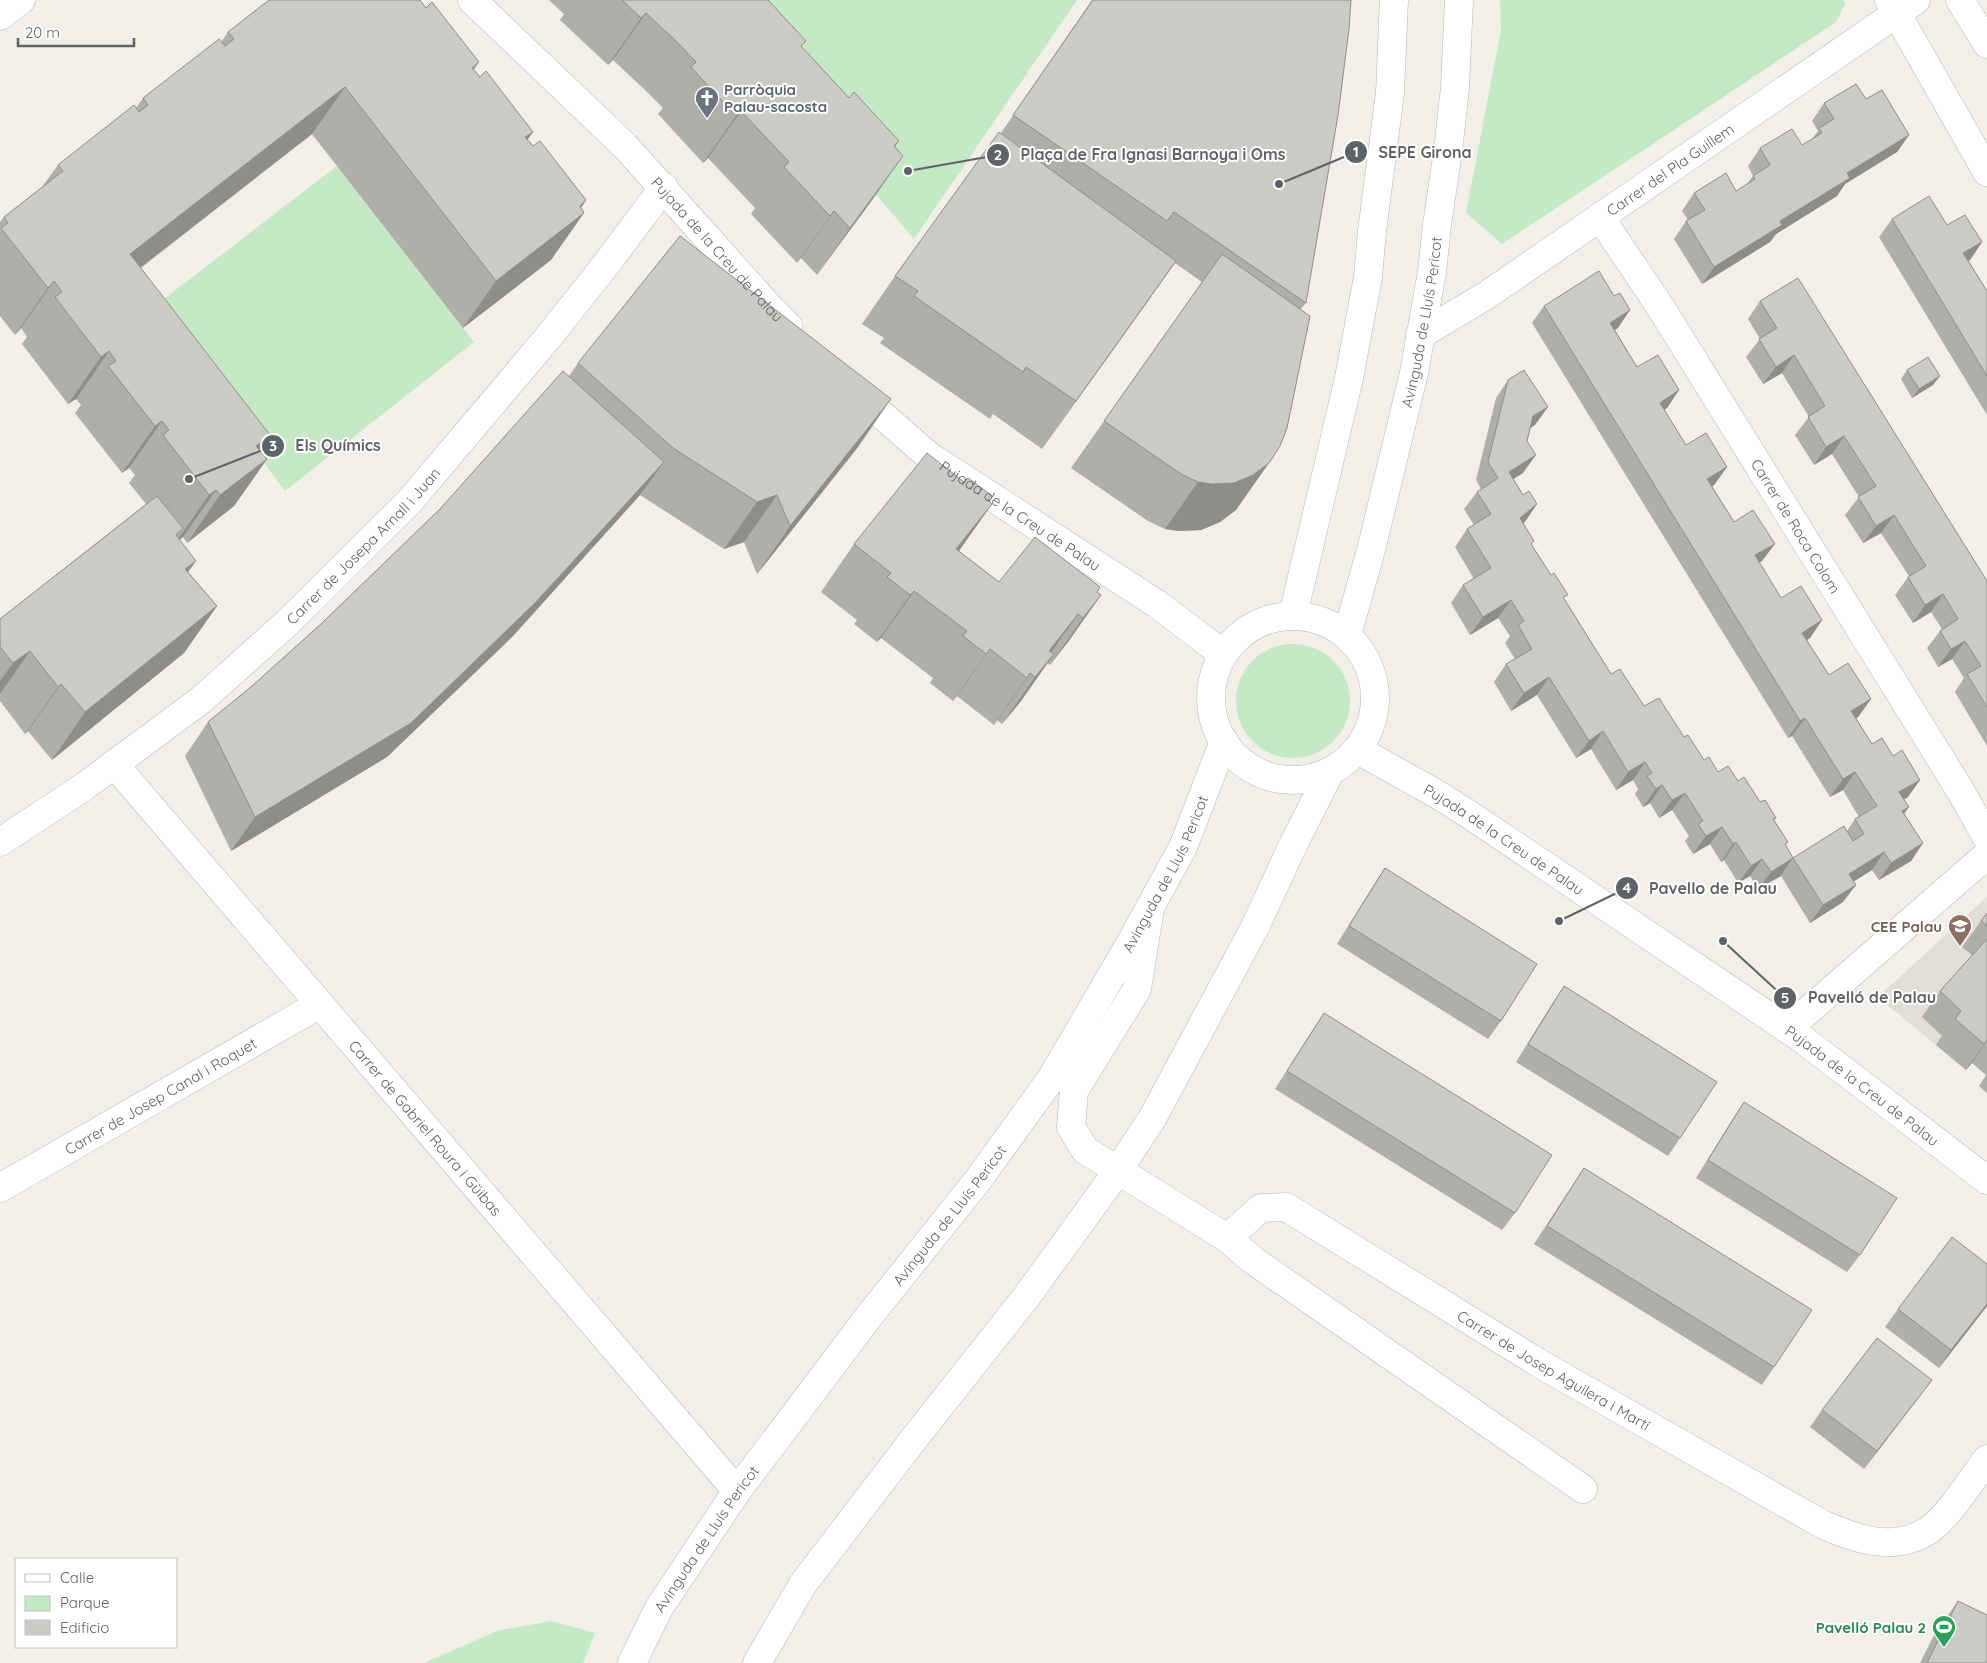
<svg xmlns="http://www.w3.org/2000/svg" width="1987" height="1663" font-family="Quicksand,sans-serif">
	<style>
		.education { fill: #e1ded6 }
		.green { fill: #c5e8c5 }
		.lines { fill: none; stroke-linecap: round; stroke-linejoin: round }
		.minor-casing { stroke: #b5b8bc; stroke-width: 29 }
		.minor { stroke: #fff; stroke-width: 28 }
		.wall { fill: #afaea9 }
		.shaded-wall { fill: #8f8d8a }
		.building { fill: #cccac5; stroke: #8f8d8a }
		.labels { text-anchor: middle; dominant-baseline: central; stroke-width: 4; stroke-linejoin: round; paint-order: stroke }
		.worship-label { font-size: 15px; font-weight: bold; fill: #5b616d; stroke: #fff; text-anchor: start }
		.street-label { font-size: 15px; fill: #5f6368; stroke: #fff }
		.education-label { font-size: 15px; font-weight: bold; fill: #785e54; stroke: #fff; text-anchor: end }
		.leisure-label { font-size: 15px; font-weight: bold; fill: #27864d; stroke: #fff; text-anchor: end }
		.leader { fill: none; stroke: #5f6368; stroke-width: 2 }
		.callout-dot { fill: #5f6368; stroke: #fff; stroke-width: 2 }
		.mark-label { font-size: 15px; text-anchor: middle; font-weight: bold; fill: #fff }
		.callout-label { font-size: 16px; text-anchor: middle; font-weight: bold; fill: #5f6368; stroke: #fff; stroke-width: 4; stroke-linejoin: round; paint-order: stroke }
	</style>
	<rect width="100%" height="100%" fill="#f1efe8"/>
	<polygon class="education" points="1987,897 1987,1076 1972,1063 1966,1070 1878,997"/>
	<g class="green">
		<polygon points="692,0 1077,0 914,239 798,104"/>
		<polygon points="1500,0 1844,0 1845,4 1836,22 1502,244 1466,213 1501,30"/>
		<polygon points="337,166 474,342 285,491 151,309"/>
		<circle cx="1293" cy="701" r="57"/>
		<polygon points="551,1621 595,1633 583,1663 424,1663 497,1631"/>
	</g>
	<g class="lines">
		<g class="minor-casing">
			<g id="minor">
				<path id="s1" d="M 472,0 L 625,146 L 770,308 L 788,326"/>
				<polyline points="1889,0 1987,172"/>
				<polyline points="1960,0 1987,44"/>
				<polyline points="0,16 21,0"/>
				<path id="s2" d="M 1600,217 L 1661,308 L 1960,790 L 1987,838"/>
				<path id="s3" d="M 1420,335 L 1487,295 L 1916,0"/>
				<path id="s4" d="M 852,389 L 929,456 L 1157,604 L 1223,654"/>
				<polyline points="1293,615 1349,378 1368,277 1372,231 1390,93 1394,0"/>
				<circle cx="1293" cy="698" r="82"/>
				<path id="s5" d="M 1347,635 L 1371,550 L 1414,373 L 1432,272 L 1437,225 L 1448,151 L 1455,87 L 1459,0"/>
				<path id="s6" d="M 1358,750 L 1435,793 L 1470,815 L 1801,1038 L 1987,1180"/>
				<path id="s7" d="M 114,764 L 737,1491"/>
				<path id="s8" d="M 0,842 L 85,786 L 201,700 L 287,623 L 409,502 L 546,340 L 608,262 L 664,187"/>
				<path id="s9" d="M 1150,908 L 1137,989 L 1074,1091 L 1071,1127 L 1085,1150 L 1227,1238 L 1261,1208 L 1286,1207 L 1542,1365 L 1822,1524 C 1855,1539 1895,1553 1929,1530 C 1949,1516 1972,1479 1987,1459"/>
				<polyline points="1787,1029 1987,855"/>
				<path id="s10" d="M 0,1188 L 320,1004"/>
				<polyline points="1227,1238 1254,1261 1583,1489"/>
				<path id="s11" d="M 632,1663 L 659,1608 L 737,1491 L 870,1315 L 978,1180 L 1051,1079 L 1130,944 L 1183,847 L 1224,741"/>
				<polyline points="757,1663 803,1584 913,1440 1027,1296 1117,1172 1153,1117 1255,927 1293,845 1330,772"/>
			</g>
		</g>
		<use href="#minor" class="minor"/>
	</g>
	<g class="wall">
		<polygon points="269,0 421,0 420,1 426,8 479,62 474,70 527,139 586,200 581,208 551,260 463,328 312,134 141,268 260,450 267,459 234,506 187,543 183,537 180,540 188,572 217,606 184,653 52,760 28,731 25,734 0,701 0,619 146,504 129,483 135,475 129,468 122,473 75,413 81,405 76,399 68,404 22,344 27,337 21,328 15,335 0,316 0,222 4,217 42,187 58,165 136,108 143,98 222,41 228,32"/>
		<polygon points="549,0 768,0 802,47 849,98 899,141 895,147 903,156 817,275 801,258 797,263 751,214 755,208 708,158 703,163 658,114 663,108 644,89 613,60 608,65 560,20 564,14"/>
		<polygon points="1092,0 1306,303 1301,309 1236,510 1220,522 1201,530 1179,531 1165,529 1148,521 1071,468 1202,282 1175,263 1042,449 993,414 990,419 880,343 884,338 862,324 895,276 1001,133"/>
		<polygon points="1866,99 1909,135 1897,152 1845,184 1837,196 1776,234 1770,242 1702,284 1674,239 1686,221 1688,220 1682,211 1694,193 1736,191 1747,184 1753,176 1748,166 1760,148 1802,145 1811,140 1818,131 1812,121 1824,103"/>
		<polygon points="1892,219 1947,225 1982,242 1970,260 1968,260 1987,291 1987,415 1879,237"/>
		<polygon points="1760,301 1987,581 1987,746 1955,692 1964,678 1952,659 1938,667 1927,648 1940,631 1942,629 1931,612 1913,623 1895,595 1909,576 1881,533 1863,543 1845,515 1859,497 1832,454 1814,465 1795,435 1809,417 1782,373 1763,384 1746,357 1760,339 1748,319"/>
		<polygon points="1544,306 1618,328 1615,330 1637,367 1679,390 1667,408 1664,410 1686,445 1727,467 1714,485 1712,486 1734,522 1762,561 1759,563 1781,598 1822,620 1810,638 1807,640 1829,675 1871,699 1858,717 1856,718 1872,744 1908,797 1904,799 1909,807 1904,813 1923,843 1911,861 1879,880 1872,870 1854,881 1843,902 1810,923 1781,876 1793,858 1847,831 1855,819 1859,817 1843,790 1830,797 1792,736 1788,738 1532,323"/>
		<polygon points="578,363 858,447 757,574 744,542 724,549 640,495 513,636 387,757 231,851 185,756 208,722 252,686 322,623 440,509 569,376"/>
		<polygon points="1907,370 1933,385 1912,398 1901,379"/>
		<polygon points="1508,380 1535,425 1530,428 1527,441 1523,473 1513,479 1523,495 1537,504 1523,523 1532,545 1565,600 1611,674 1644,706 1684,737 1704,760 1718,772 1738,781 1776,818 1774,820 1788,842 1785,845 1781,876 1758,889 1750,876 1738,883 1724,860 1721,862 1710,844 1693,854 1685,841 1689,836 1672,810 1659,818 1650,803 1643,807 1635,794 1638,789 1633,780 1616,790 1591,749 1576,758 1537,695 1511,711 1494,682 1506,664 1515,659 1505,643 1510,636 1498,618 1470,635 1451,603 1463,585 1474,579 1455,547 1467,529 1474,525 1464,509 1477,492 1481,489 1476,480 1496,398"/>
		<polygon points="964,482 991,495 959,551 999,582 1097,592 1101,595 1068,642 1050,665 1047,663 1021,701 1002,724 997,720 994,725 957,696 953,701 930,683 933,678 881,638 877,642 854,624 857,620 821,592 854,544"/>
		<polygon points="1385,868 1501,1021 1488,1039 1337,944 1373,886"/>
		<polygon points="1987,913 1987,1093 1979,1086 1986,1075 1972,1063 1966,1070 1936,1045 1942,1036 1922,1017 1940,991 1972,955 1962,947 1981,921"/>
		<polygon points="1564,986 1680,1138 1668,1156 1516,1062 1552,1004"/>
		<polygon points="1324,1013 1515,1213 1502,1230 1275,1089 1312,1031"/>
		<polygon points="1744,1102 1860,1255 1847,1272 1696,1178 1732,1120"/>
		<polygon points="1584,1168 1774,1367 1762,1385 1534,1244 1572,1186"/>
		<polygon points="1987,1264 1987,1306 1939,1368 1885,1327 1898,1309"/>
		<polygon points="1932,1380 1919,1397 1864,1469 1810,1427 1822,1410"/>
		<polygon points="1958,1601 1987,1663 1920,1663 1934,1635"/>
	</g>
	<g class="shaded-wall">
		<polygon points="646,13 613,60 608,65 641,18"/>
		<polygon points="345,87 312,134 97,301 130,254"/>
		<polygon points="741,111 708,158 703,163 736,116"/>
		<polygon points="533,132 500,179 525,137"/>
		<polygon points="1909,135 1897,152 1845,184 1837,196 1776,234 1770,242 1702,284 1714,267 1780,221 1847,173"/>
		<polygon points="903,156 870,203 817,275 850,228"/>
		<polygon points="586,200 570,224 584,213 551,260 463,328 496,281"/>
		<polygon points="834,211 801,258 797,263 830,216"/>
		<polygon points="1982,242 1970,260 1951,270 1963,253"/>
		<polygon points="1176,261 1143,308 1042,449 1076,401"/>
		<polygon points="54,281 21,328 15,335 48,288"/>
		<polygon points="1630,310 1618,328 1598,340 1610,323"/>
		<polygon points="109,351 76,399 68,404 101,357"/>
		<polygon points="1794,355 1782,373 1763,384 1776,367"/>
		<polygon points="1940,376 1933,385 1912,398 1919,389"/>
		<polygon points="1679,390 1667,408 1647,420 1660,403"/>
		<polygon points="891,399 858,447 757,574 790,526"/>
		<polygon points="1548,407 1535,425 1520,434 1533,416"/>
		<polygon points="162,421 129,468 122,473 155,426"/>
		<polygon points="270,435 237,482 256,446"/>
		<polygon points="1844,436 1832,454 1814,465 1826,447"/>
		<polygon points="1536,455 1523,473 1496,490 1509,472"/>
		<polygon points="267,459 234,506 187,543 220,495"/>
		<polygon points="664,462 640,495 513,636 387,757 231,851 255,817"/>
		<polygon points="1269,463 1236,510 1220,522 1201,530 1179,531 1165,529 1198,482"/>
		<polygon points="1727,467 1714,485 1695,497 1707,479"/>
		<polygon points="216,490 183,537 176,542 209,495"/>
		<polygon points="777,495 744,542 724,549 757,502"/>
		<polygon points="992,504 959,551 956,549"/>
		<polygon points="1537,504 1525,522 1507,536 1520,518"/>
		<polygon points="1894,515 1881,533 1863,543 1876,526"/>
		<polygon points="1775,544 1762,561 1742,573 1755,555"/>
		<polygon points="196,561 162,608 185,569"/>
		<polygon points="914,591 881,638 877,642 910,595"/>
		<polygon points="1943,594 1931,612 1913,623 1925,605"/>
		<polygon points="1101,595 1068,642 1050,665 1083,618"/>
		<polygon points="1511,600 1498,618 1470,635 1483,617"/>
		<polygon points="217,606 184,653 52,760 85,712"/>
		<polygon points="1078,614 1045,661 1049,651"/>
		<polygon points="1822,620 1810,638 1790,650 1802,633"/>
		<polygon points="1965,641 1952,659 1938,667 1951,649"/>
		<polygon points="990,649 957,696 953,701 986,654"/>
		<polygon points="30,651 0,694 0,681 13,663"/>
		<polygon points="1054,654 1021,701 1002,724 1035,677"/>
		<polygon points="1030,673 997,720 994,725 1027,678"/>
		<polygon points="1549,677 1537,695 1511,711 1524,693"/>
		<polygon points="61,684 28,731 25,734 58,687"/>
		<polygon points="1871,699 1858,717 1839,729 1851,711"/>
		<polygon points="1805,718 1792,736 1788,738 1800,721"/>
		<polygon points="1603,731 1591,749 1576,758 1589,741"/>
		<polygon points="1645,762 1633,780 1616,790 1628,772"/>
		<polygon points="1855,772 1843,790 1830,797 1843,779"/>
		<polygon points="1920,780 1908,797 1887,810 1899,792"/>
		<polygon points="1662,785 1650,803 1643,807 1656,789"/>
		<polygon points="1685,793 1672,810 1659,818 1672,800"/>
		<polygon points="1909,807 1896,824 1902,811"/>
		<polygon points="1722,827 1710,844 1693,854 1706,836"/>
		<polygon points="1736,842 1724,860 1721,862 1733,844"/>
		<polygon points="1923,843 1911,861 1879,880 1891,863"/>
		<polygon points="1884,852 1872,870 1837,892 1849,874"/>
		<polygon points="1793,858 1781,876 1758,889 1771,872"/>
		<polygon points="1762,859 1750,876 1738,883 1751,866"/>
		<polygon points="1856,885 1843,902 1810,923 1823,905"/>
		<polygon points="1987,1040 1972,1063 1966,1070 1984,1044"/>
		<polygon points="1987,1304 1987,1306 1939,1368 1951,1350"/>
		<polygon points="1932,1380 1919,1397 1864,1469 1877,1451"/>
	</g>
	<g class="building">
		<polygon points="269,0 420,0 426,8 432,2 479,62 472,68 480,77 486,71 533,132 525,137 533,146 540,141 586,200 580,206 584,213 496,281 345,87 130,254 270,435 256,446 267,459 220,495 216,490 209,495 163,435 169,430 162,421 155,426 108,366 116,361 109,351 101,357 55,297 62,292 54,281 48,288 1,228 8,223 4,217 63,171 58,165 134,105 139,112 148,105 143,98 219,39 225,46 234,39 228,32"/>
		<polygon points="622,0 768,0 806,41 801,46 849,98 854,92 899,141 894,146 903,156 850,228 834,211 830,216 784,167 789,162 741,111 736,116 691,67 696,62 677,42 646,13 641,18"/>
		<polygon points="1093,0 1351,0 1349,29 1338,115 1306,303 1174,212 1167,221 1013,115"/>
		<polygon points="1856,84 1866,99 1882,90 1909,135 1847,173 1850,178 1780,221 1782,225 1714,267 1686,221 1705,210 1694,193 1726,173 1736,191 1755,179 1753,176 1770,165 1760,148 1792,129 1802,145 1822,133 1819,128 1834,119 1824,103"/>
		<polygon points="999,132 1176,261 1076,401 1026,367 1023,372 914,296 918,291 895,276"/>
		<polygon points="1929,196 1947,225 1965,215 1982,242 1963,253 1987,291 1987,376 1892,219"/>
		<polygon points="680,236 891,399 790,526 777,495 757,502 673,448 578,363"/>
		<polygon points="1222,254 1310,316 1287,428 1280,446 1269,463 1253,475 1234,483 1212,484 1198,482 1181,474 1104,421"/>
		<polygon points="1599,271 1614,296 1620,293 1630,310 1610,323 1637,367 1658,355 1679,390 1660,403 1686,445 1706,433 1727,467 1707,479 1734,522 1753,510 1775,544 1755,555 1781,598 1801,586 1822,620 1802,633 1829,675 1848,663 1871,699 1851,711 1872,744 1882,738 1893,756 1902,750 1920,780 1899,792 1909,807 1902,811 1923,843 1891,863 1884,852 1849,874 1856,885 1823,905 1793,858 1844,826 1853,841 1864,834 1855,819 1877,806 1855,772 1843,779 1805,718 1800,721 1544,306"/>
		<polygon points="1798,278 1987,581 1987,707 1967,674 1981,666 1965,641 1951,649 1940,631 1958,619 1943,594 1925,605 1908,577 1926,566 1894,515 1876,526 1858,497 1876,486 1844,436 1826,447 1808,417 1825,406 1794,355 1776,367 1759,339 1777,328 1760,301"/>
		<polygon points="1928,357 1940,376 1919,389 1907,370"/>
		<polygon points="1524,370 1548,407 1533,416 1527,441 1536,455 1509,472 1523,495 1529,491 1537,504 1520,518 1534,541 1531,544 1551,575 1554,573 1568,595 1563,597 1611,674 1620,669 1644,706 1659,698 1684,737 1688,735 1704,760 1709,757 1718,772 1728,766 1738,781 1744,777 1760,802 1765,800 1776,818 1773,819 1788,842 1785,844 1793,858 1771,872 1762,859 1751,866 1736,842 1733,844 1722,827 1706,836 1698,824 1703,821 1685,793 1672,800 1662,785 1656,789 1647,776 1652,773 1645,762 1628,772 1603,731 1589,741 1549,677 1524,693 1506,664 1532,649 1518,625 1524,621 1511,600 1483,617 1463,585 1491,568 1467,529 1491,514 1477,492 1498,478 1488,462 1508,380"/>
		<polygon points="563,371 664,462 536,602 411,723 255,817 208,722 252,686 322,623 440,509"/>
		<polygon points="927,453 964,482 968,478 991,495 988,500 992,504 956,549 999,582 1035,537 1100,587 1097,592 1101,595 1083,618 1078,614 1049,651 1054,654 1035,677 1030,673 1027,678 990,649 986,654 963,636 967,631 914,591 910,595 887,577 891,573 854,544"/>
		<polygon points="157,496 183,528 176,535 196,561 185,569 217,606 85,712 61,684 58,687 30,651 13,663 0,647 0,619"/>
		<polygon points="1385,868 1537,964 1501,1021 1349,926"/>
		<polygon points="1987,913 1987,926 1981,921"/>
		<polygon points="1987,939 1987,1040 1984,1044 1955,1019 1961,1011 1940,991"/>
		<polygon points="1564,986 1717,1082 1680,1138 1528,1044"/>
		<polygon points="1324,1013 1552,1155 1515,1213 1287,1071"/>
		<polygon points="1744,1102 1897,1198 1860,1255 1708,1160"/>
		<polygon points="1584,1168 1812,1310 1774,1367 1547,1226"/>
		<polygon points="1952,1237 1987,1264 1987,1304 1951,1350 1898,1309"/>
		<polygon points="1877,1338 1932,1380 1877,1451 1822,1410"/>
		<polygon points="1958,1601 1987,1615 1987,1663 1927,1663"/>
	</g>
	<defs>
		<g id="church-pin" transform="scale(1.25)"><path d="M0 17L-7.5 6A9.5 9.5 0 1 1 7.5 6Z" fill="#6b7280" stroke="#fff"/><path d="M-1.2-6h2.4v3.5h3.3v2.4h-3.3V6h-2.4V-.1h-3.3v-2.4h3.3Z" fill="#fff"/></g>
		<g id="school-pin" transform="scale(1.25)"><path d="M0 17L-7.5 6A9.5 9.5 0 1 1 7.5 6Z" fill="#8d6e63" stroke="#fff"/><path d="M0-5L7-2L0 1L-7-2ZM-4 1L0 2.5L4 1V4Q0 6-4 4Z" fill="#fff"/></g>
		<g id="stadium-pin" transform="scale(1.25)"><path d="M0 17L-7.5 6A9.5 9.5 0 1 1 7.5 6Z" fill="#2e9e5b" stroke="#fff"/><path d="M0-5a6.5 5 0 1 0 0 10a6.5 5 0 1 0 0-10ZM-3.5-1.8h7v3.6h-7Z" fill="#fff"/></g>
	</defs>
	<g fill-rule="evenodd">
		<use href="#church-pin" x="707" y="98"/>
		<use href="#school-pin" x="1960" y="926"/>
		<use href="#stadium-pin" x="1944" y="1627"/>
	</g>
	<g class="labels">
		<g class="worship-label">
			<text x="724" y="89">Parròquia<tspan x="724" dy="17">Palau-sacosta</tspan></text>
		</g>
		<g class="street-label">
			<text stroke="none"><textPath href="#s3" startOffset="300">Carrer del Pla Guillem</textPath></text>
			<text stroke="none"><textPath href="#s1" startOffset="350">Pujada de la Creu de Palau</textPath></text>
			<text stroke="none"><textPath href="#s5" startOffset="322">Avinguda de Lluís Pericot</textPath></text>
			<text stroke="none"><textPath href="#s4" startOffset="211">Pujada de la Creu de Palau</textPath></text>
			<text stroke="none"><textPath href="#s2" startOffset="366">Carrer de Roca Colom</textPath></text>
			<text stroke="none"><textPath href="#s8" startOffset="470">Carrer de Josepa Arnall i Juan</textPath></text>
			<text stroke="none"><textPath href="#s6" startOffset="171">Pujada de la Creu de Palau</textPath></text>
			<text stroke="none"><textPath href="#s11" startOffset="955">Avinguda de Lluís Pericot</textPath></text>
			<text stroke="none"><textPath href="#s6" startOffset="606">Pujada de la Creu de Palau</textPath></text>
			<text stroke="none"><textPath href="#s10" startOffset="185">Carrer de Josep Canal i Roquet</textPath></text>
			<text stroke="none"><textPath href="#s7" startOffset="479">Carrer de Gabriel Roura i Güibas</textPath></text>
			<text stroke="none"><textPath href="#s11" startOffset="550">Avinguda de Lluís Pericot</textPath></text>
			<text stroke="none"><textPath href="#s9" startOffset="816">Carrer de Josep Aguilera i Martí</textPath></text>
			<text stroke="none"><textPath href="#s11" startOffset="145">Avinguda de Lluís Pericot</textPath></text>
		</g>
		<g class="education-label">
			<text x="1942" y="926">CEE Palau</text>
		</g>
		<g class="leisure-label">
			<text x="1926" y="1627">Pavelló Palau 2</text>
		</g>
	</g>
	<path class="leader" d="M1279 184L1356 152M908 171L998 155M189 479L273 446M1559 921L1627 888M1723 941L1785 998"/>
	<g class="callout-dot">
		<circle cx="1279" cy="184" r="5"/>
		<circle cx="908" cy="171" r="5"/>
		<circle cx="189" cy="479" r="5"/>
		<circle cx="1559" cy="921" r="5"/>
		<circle cx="1723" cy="941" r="5"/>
		<circle cx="1356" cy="152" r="12"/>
		<circle cx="998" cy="155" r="12"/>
		<circle cx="273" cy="446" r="12"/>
		<circle cx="1627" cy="888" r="12"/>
		<circle cx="1785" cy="998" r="12"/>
	</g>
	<g class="mark-label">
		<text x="1356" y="157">1</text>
		<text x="998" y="160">2</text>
		<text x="273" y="451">3</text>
		<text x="1627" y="893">4</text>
		<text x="1785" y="1003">5</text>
	</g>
	<g class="callout-label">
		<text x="1425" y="158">SEPE Girona</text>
		<text x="1153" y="160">Plaça de Fra Ignasi Barnoya i Oms</text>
		<text x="338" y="451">Els Químics</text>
		<text x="1713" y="894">Pavello de Palau</text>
		<text x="1872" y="1003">Pavelló de Palau</text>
	</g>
	<rect x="15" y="1558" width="162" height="90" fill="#ffffff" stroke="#bfc1c3"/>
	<rect x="25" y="1574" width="25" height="8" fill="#ffffff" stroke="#bfc1c3"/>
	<text x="60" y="1583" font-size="15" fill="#5f6368">Calle</text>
	<rect x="25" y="1596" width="25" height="15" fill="#c5e8c5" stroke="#bfc1c3"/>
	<text x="60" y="1608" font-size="15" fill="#5f6368">Parque</text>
	<rect x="25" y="1620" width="25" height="15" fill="#cccac5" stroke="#bfc1c3"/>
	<text x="60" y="1633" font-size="15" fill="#5f6368">Edificio</text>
	<path d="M18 38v8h116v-8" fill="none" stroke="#5f6368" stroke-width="2.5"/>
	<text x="25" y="38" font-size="15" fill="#5f6368" stroke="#ffffff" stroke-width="4" paint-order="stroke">20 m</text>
</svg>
